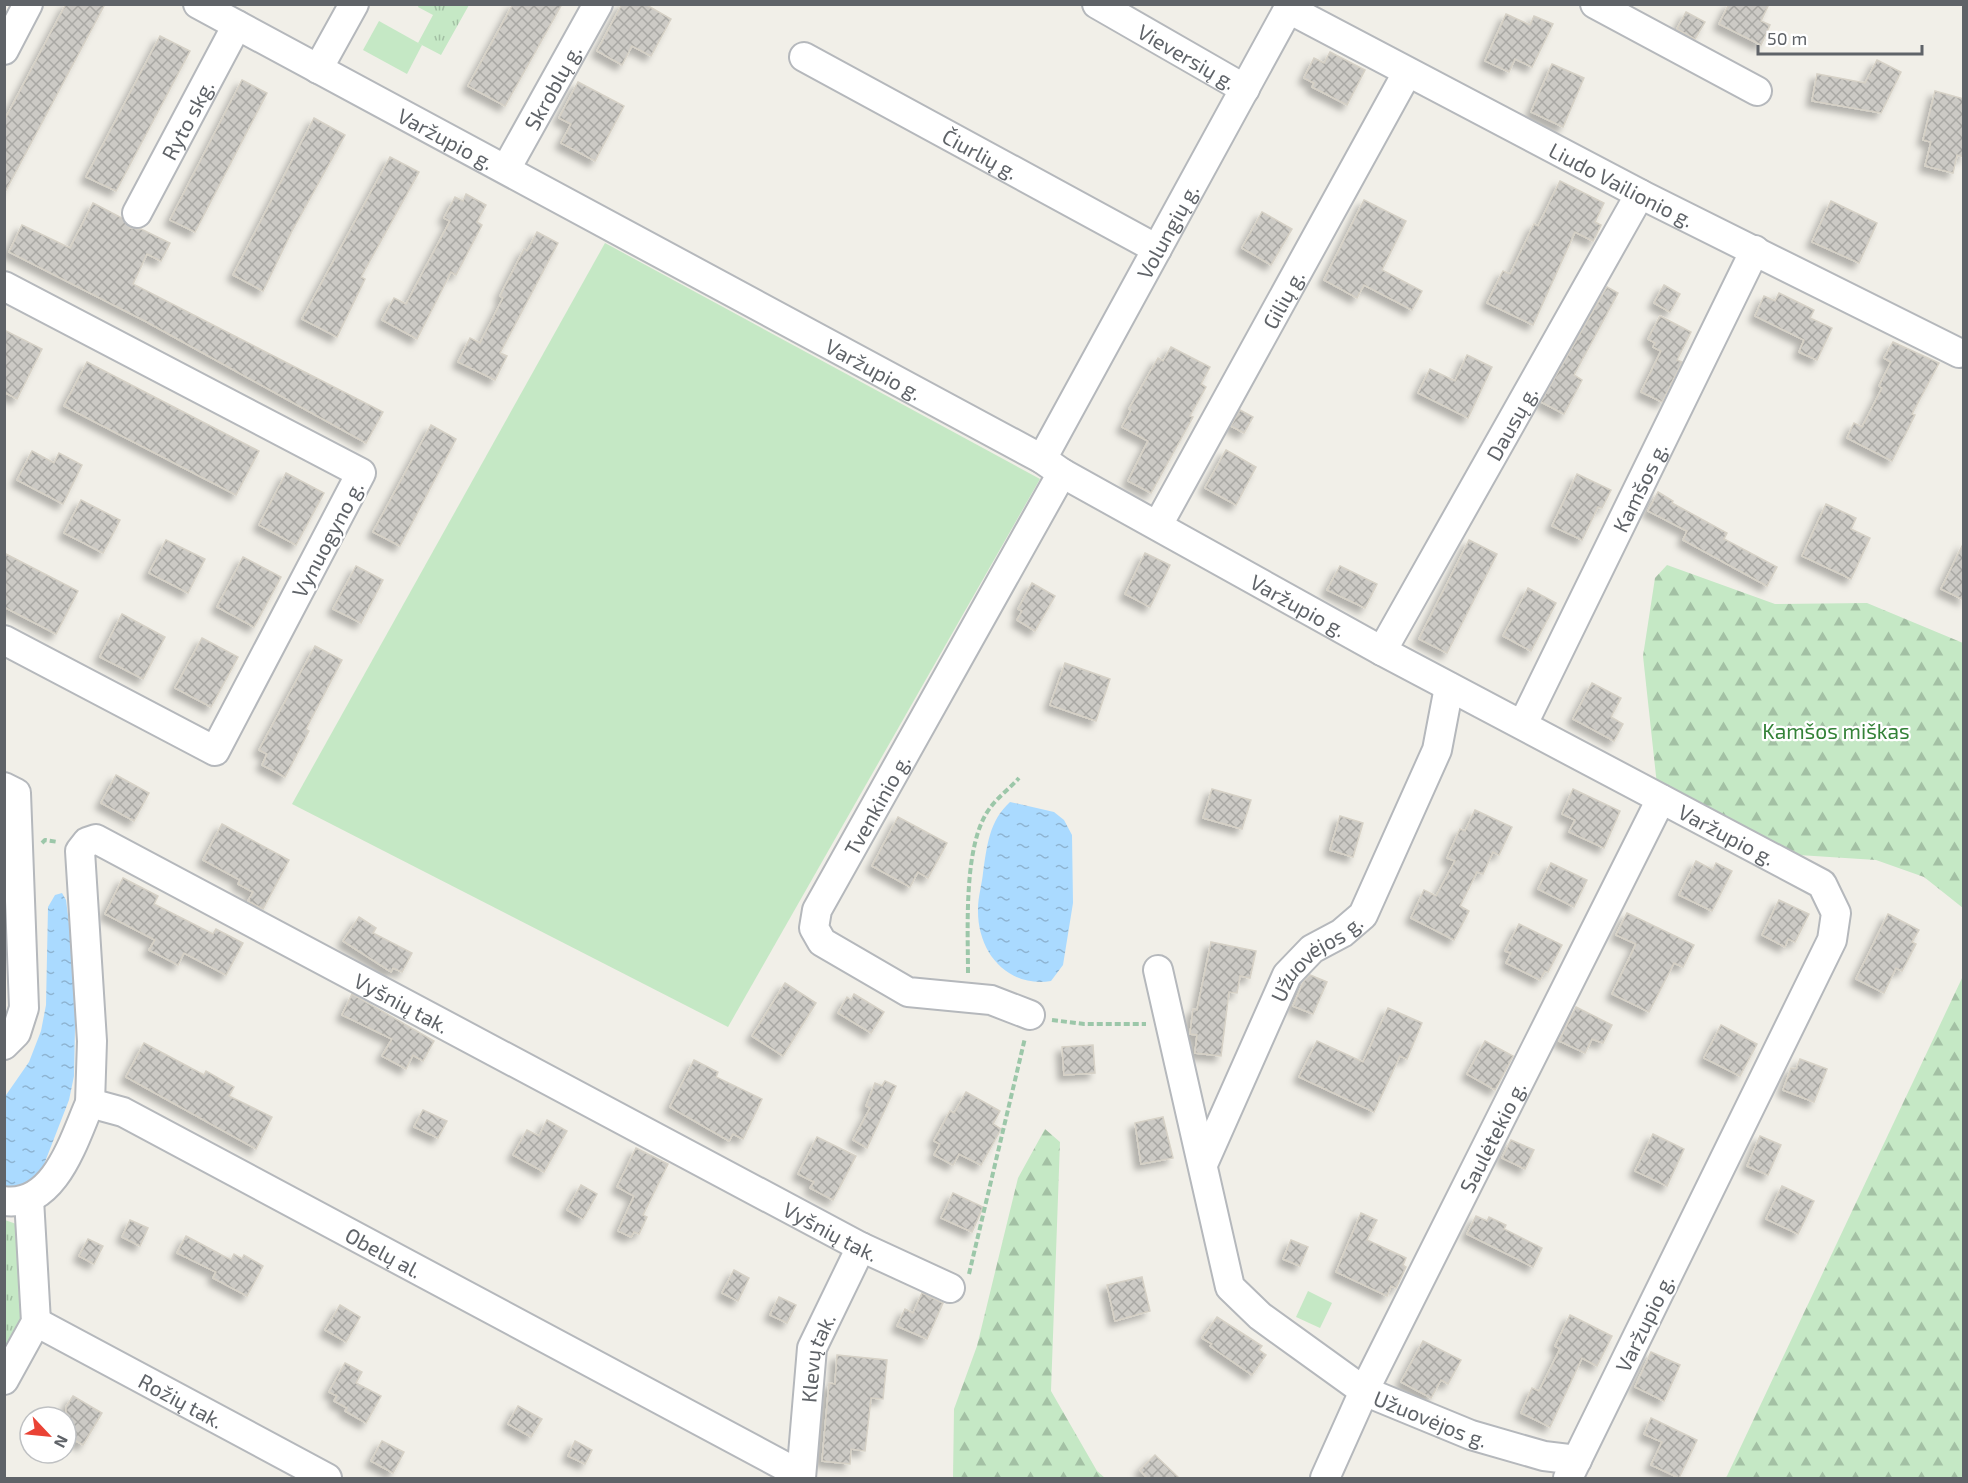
<svg xmlns="http://www.w3.org/2000/svg" width="1968" height="1483" font-family="'Exo 2',sans-serif">
	<style>
		.green { fill: #c5e8c5 }
		.forest { fill: url(#forest-firs) }
		.park { fill: url(#park-tufts) }
		.water { fill: url(#water-ripples) }
		.building { fill: url(#building-cross-hatch); stroke: #d6d1c6; stroke-width: 1.5; filter: url(#shadow) }
		.lines { fill: none; stroke-linecap: round; stroke-linejoin: round }
		.minor-casing { stroke: #b5b8bc; stroke-width: 32 }
		.path { stroke: #9cc7a9; stroke-width: 4; stroke-dasharray: 6 3; stroke-linecap: butt }
		.minor { stroke: #fff; stroke-width: 28 }
		.labels { text-anchor: middle; dominant-baseline: central; stroke-width: 4.5; stroke-linejoin: round; paint-order: stroke }
		.street-label { font-size: 21px; fill: #5f6368; stroke: #fff }
		.park-label { font-size: 21px; fill: #348238; stroke: #fff }
	</style>
	<defs>
		<pattern id="forest-firs" width="22" height="20" patternUnits="userSpaceOnUse" patternTransform="scale(1.5)"><rect width="22" height="20" fill="#c5e8c5"/><path d="M5 1l3.5 6h-7zM16 11l3.5 6h-7z" fill="#a3c0a4"/></pattern>
		<pattern id="park-tufts" width="24" height="20" patternUnits="userSpaceOnUse" patternTransform="scale(1.5)"><rect width="24" height="20" fill="#c5e8c5"/><path d="M3 7l-1-3M5 7V3M7 7l1-3M15 17l-1-3M17 17v-4M19 17l1-3" fill="none" stroke="#a3c0a4"/></pattern>
		<pattern id="water-ripples" width="26" height="14" patternUnits="userSpaceOnUse" patternTransform="scale(1.5)"><rect width="26" height="14" fill="#aadaff"/><path d="M2 4q2-2 4 0t4 0M15 11q2-2 4 0t4 0" fill="none" stroke="#8eb4d2"/></pattern>
		<pattern id="building-cross-hatch" width="8" height="8" patternUnits="userSpaceOnUse" patternTransform="scale(1.5)"><rect width="8" height="8" fill="#cccac5"/><path d="M0 0l8 8M0 8l8-8" fill="none" stroke="#a9a8a4"/></pattern>
		<filter id="shadow"><feDropShadow dx="-5.5" dy="5.5" stdDeviation="3" flood-color="#0004"/></filter>
	</defs>
	<rect width="100%" height="100%" fill="#f1efe8"/>
	<g class="green">
		<polygon points="379,21 422,45 407,74 363,50"/>
		<polygon points="605,243 1040,479 728,1027 292,804"/>
		<polygon points="1308,1291 1332,1303 1320,1328 1296,1317"/>
	</g>
	<g class="forest">
		<polygon points="1667,565 1775,604 1867,603 1963,643 1963,908 1924,877 1876,860 1783,854 1657,785 1643,656 1655,578"/>
		<polygon points="1963,976 1963,1478 1726,1478"/>
		<polygon points="1045,1129 1060,1142 1051,1391 1097,1471 1105,1478 953,1478 954,1409 977,1346 1018,1178"/>
	</g>
	<g class="park">
		<polygon points="419,4 469,5 441,55 418,43 433,15 418,7"/>
		<polygon points="5,1220 19,1225 23,1324 5,1360"/>
	</g>
	<g class="water">
		<path d="M 1010,802 L 1054,812 L 1064,820 L 1072,835 L 1073,903 L 1063,965 L 1051,981 C 1007,988 977,952 978,909 C 978,897 982,884 983,873 C 987,846 989,821 1010,802 Z"/>
		<polygon points="62,893 66,900 76,979 74,1076 69,1100 43,1167 34,1180 20,1187 5,1188 4,1098 29,1062 41,1031 46,1005 48,907 55,895"/>
	</g>
	<g class="building">
		<polygon points="66,4 105,4 4,194 4,121"/>
		<polygon points="513,4 562,4 505,106 468,86"/>
		<polygon points="622,4 645,4 671,19 651,56 632,46 622,65 597,51"/>
		<polygon points="1729,4 1769,4 1761,21 1770,25 1761,45 1719,24"/>
		<polygon points="1686,12 1705,22 1695,39 1677,29"/>
		<polygon points="1506,14 1530,25 1534,16 1553,24 1532,67 1515,59 1509,72 1485,61"/>
		<polygon points="160,36 190,51 116,191 86,177"/>
		<polygon points="1330,52 1365,70 1347,105 1312,87 1314,83 1304,78 1314,58 1324,63"/>
		<polygon points="1877,60 1901,72 1881,113 1812,101 1817,74 1865,83"/>
		<polygon points="1552,64 1584,78 1563,127 1531,112"/>
		<polygon points="242,80 267,93 195,232 170,220"/>
		<polygon points="578,82 624,106 595,161 561,143 571,124 559,118"/>
		<polygon points="1935,91 1964,99 1964,157 1957,155 1953,173 1925,166 1931,142 1923,140"/>
		<polygon points="314,118 345,135 292,231 263,291 233,275"/>
		<polygon points="390,157 419,172 361,277 365,279 337,337 302,319"/>
		<polygon points="1560,181 1604,203 1595,222 1601,225 1593,241 1575,232 1533,325 1487,303 1503,271 1510,274 1534,224 1538,226"/>
		<polygon points="466,194 486,205 477,222 482,225 456,275 451,272 417,339 382,320 394,298 406,304 450,221 444,218 455,197 463,201"/>
		<polygon points="1364,200 1406,221 1382,270 1422,291 1412,310 1364,285 1357,298 1324,280"/>
		<polygon points="1831,201 1877,223 1859,263 1812,242"/>
		<polygon points="93,203 122,218 130,228 141,229 170,243 161,261 147,254 133,284 383,412 366,443 145,321 9,252 22,225 70,248"/>
		<polygon points="1262,212 1292,229 1271,265 1242,248"/>
		<polygon points="537,232 558,243 500,353 507,356 495,380 458,362 470,338 480,343 503,298 500,296 524,249 527,251"/>
		<polygon points="1664,285 1680,294 1670,312 1654,303"/>
		<polygon points="1607,287 1618,293 1574,375 1582,380 1564,414 1541,402"/>
		<polygon points="1779,293 1814,310 1810,318 1832,328 1817,360 1799,352 1804,340 1755,316 1764,296 1775,301"/>
		<polygon points="1660,316 1691,332 1677,360 1682,362 1662,402 1641,392 1661,351 1653,347 1655,343 1648,339"/>
		<polygon points="4,330 42,349 17,399 4,392"/>
		<polygon points="1893,342 1939,363 1912,414 1915,415 1892,461 1847,438 1854,423 1862,427 1882,388 1879,386 1891,362 1884,358"/>
		<polygon points="1171,347 1210,367 1201,384 1206,387 1190,416 1193,417 1151,493 1128,481 1148,441 1122,427 1131,410 1129,409 1158,358 1163,361"/>
		<polygon points="1467,355 1492,367 1468,418 1418,393 1430,369 1455,381"/>
		<polygon points="87,362 259,451 236,495 64,406"/>
		<polygon points="1240,410 1253,417 1244,433 1231,426"/>
		<polygon points="431,425 456,439 400,546 373,532"/>
		<polygon points="1226,450 1256,467 1236,505 1205,488"/>
		<polygon points="32,451 54,463 59,453 82,465 63,504 17,480"/>
		<polygon points="286,473 324,493 296,545 259,525"/>
		<polygon points="1577,474 1611,490 1602,508 1598,507 1582,540 1552,526"/>
		<polygon points="1658,492 1673,501 1672,503 1727,533 1724,539 1777,567 1767,586 1683,540 1687,531 1648,511"/>
		<polygon points="81,500 120,520 103,553 64,533"/>
		<polygon points="1826,504 1856,518 1851,529 1870,538 1851,579 1802,556"/>
		<polygon points="166,540 205,559 188,593 149,573"/>
		<polygon points="1469,540 1497,554 1447,653 1419,639"/>
		<polygon points="1964,542 1964,600 1941,589"/>
		<polygon points="4,553 78,591 56,634 4,607"/>
		<polygon points="1145,553 1170,565 1150,607 1125,594"/>
		<polygon points="243,557 281,577 254,627 217,607"/>
		<polygon points="356,566 383,580 361,623 333,609"/>
		<polygon points="1340,566 1377,584 1365,608 1327,590"/>
		<polygon points="1032,583 1055,596 1035,631 1017,620 1022,611 1018,609"/>
		<polygon points="1528,588 1556,603 1531,651 1503,636"/>
		<polygon points="122,614 165,637 143,679 100,657"/>
		<polygon points="202,638 238,657 211,707 175,688"/>
		<polygon points="315,646 342,660 306,729 309,731 285,777 262,765 267,754 259,750"/>
		<polygon points="1065,663 1110,679 1096,721 1050,705"/>
		<polygon points="1592,683 1621,698 1611,717 1623,724 1614,741 1573,719"/>
		<polygon points="116,775 149,793 134,821 101,803"/>
		<polygon points="1212,789 1251,800 1242,829 1203,818"/>
		<polygon points="1573,789 1620,811 1604,848 1569,832 1575,820 1562,814"/>
		<polygon points="1475,810 1512,827 1499,855 1493,852 1483,874 1477,872 1460,906 1469,911 1454,940 1411,918 1424,890 1436,896 1455,861 1447,858 1460,829 1465,831"/>
		<polygon points="1340,816 1363,823 1353,857 1330,850"/>
		<polygon points="898,817 947,843 928,878 918,872 910,887 872,866"/>
		<polygon points="222,824 289,860 263,909 248,901 253,892 238,884 240,880 203,860"/>
		<polygon points="1696,861 1713,870 1716,863 1732,871 1712,911 1679,895"/>
		<polygon points="1551,863 1587,880 1574,907 1538,889"/>
		<polygon points="123,878 158,896 154,904 213,934 216,929 243,943 226,975 184,953 178,965 149,950 155,940 105,914"/>
		<polygon points="1779,900 1809,914 1795,942 1788,939 1785,947 1762,935"/>
		<polygon points="1627,913 1694,945 1683,967 1674,963 1649,1012 1612,994 1636,944 1616,935"/>
		<polygon points="1888,914 1919,930 1912,942 1916,944 1902,971 1896,968 1884,993 1856,979"/>
		<polygon points="359,917 376,928 373,933 412,953 402,972 393,968 391,972 343,941"/>
		<polygon points="1519,924 1562,945 1548,972 1545,971 1540,980 1506,963 1511,953 1505,951"/>
		<polygon points="1211,942 1256,951 1250,978 1240,976 1237,993 1229,992 1221,1056 1195,1053 1197,1035 1190,1034 1193,1009 1197,1010"/>
		<polygon points="1310,975 1327,982 1313,1014 1293,1006 1304,981"/>
		<polygon points="785,983 816,1003 783,1056 752,1036"/>
		<polygon points="352,994 434,1041 423,1061 413,1055 406,1069 382,1056 392,1039 342,1015"/>
		<polygon points="854,994 884,1012 871,1033 838,1013 847,997 851,1000"/>
		<polygon points="1576,1007 1612,1025 1603,1043 1592,1039 1585,1053 1559,1041"/>
		<polygon points="1388,1008 1422,1023 1407,1059 1400,1056 1374,1112 1299,1077 1317,1041 1363,1062"/>
		<polygon points="1721,1025 1757,1044 1740,1076 1704,1058"/>
		<polygon points="1485,1041 1513,1056 1495,1090 1467,1074"/>
		<polygon points="144,1043 204,1075 206,1071 234,1087 229,1096 272,1117 256,1149 126,1077"/>
		<polygon points="1093,1045 1095,1073 1064,1075 1062,1047"/>
		<polygon points="1800,1059 1827,1069 1814,1102 1783,1090 1791,1068 1796,1069"/>
		<polygon points="694,1060 718,1072 716,1077 762,1099 743,1139 733,1134 729,1141 670,1107"/>
		<polygon points="885,1081 896,1086 867,1148 853,1140 870,1108 866,1106 875,1083 882,1086"/>
		<polygon points="966,1092 1000,1111 993,1124 1001,1129 981,1165 959,1154 953,1165 934,1155 940,1144 934,1141 950,1111 954,1113"/>
		<polygon points="423,1110 447,1121 438,1138 414,1127"/>
		<polygon points="1163,1117 1173,1158 1141,1164 1135,1123"/>
		<polygon points="547,1120 567,1131 544,1172 513,1155 527,1130 539,1136"/>
		<polygon points="1653,1134 1684,1149 1667,1186 1635,1171"/>
		<polygon points="1760,1136 1781,1145 1768,1175 1747,1166"/>
		<polygon points="817,1137 856,1156 833,1200 810,1188 814,1182 798,1174"/>
		<polygon points="1511,1140 1534,1150 1525,1169 1502,1158"/>
		<polygon points="636,1148 668,1164 643,1215 647,1217 639,1234 634,1232 631,1237 618,1231 634,1196 617,1187"/>
		<polygon points="581,1185 597,1194 583,1219 567,1210"/>
		<polygon points="1782,1186 1814,1201 1798,1234 1766,1219"/>
		<polygon points="953,1193 983,1207 972,1232 941,1218"/>
		<polygon points="1361,1213 1377,1220 1367,1240 1406,1258 1403,1265 1406,1267 1396,1288 1391,1286 1387,1296 1336,1272"/>
		<polygon points="1476,1216 1487,1221 1489,1217 1506,1225 1504,1229 1542,1248 1533,1267 1467,1234"/>
		<polygon points="130,1220 148,1228 140,1246 122,1237"/>
		<polygon points="186,1236 231,1260 234,1254 242,1259 244,1255 263,1266 247,1296 213,1278 216,1272 177,1253"/>
		<polygon points="88,1239 103,1246 94,1264 79,1256"/>
		<polygon points="1291,1240 1308,1247 1300,1266 1283,1259"/>
		<polygon points="734,1270 749,1278 738,1301 722,1293"/>
		<polygon points="1142,1277 1150,1311 1115,1321 1107,1285"/>
		<polygon points="922,1293 943,1303 927,1339 897,1326 905,1309 913,1313"/>
		<polygon points="779,1297 796,1305 787,1323 770,1315"/>
		<polygon points="340,1305 360,1317 346,1342 325,1330"/>
		<polygon points="1570,1315 1612,1336 1597,1366 1582,1358 1550,1427 1521,1413 1532,1388 1539,1391 1560,1349 1555,1346"/>
		<polygon points="1217,1317 1262,1346 1259,1350 1266,1355 1252,1375 1210,1346 1212,1344 1202,1338"/>
		<polygon points="1423,1341 1461,1360 1448,1384 1441,1380 1431,1398 1401,1382"/>
		<polygon points="1651,1352 1680,1365 1664,1401 1635,1387"/>
		<polygon points="837,1355 887,1360 883,1399 871,1398 865,1451 851,1449 850,1464 822,1461 829,1383 835,1384"/>
		<polygon points="345,1363 362,1372 356,1383 381,1396 366,1423 345,1411 347,1408 334,1401 337,1396 329,1392"/>
		<polygon points="73,1396 102,1413 83,1445 66,1435 66,1407"/>
		<polygon points="518,1406 542,1419 531,1437 508,1424"/>
		<polygon points="1651,1418 1697,1440 1679,1478 1651,1465 1662,1442 1644,1434"/>
		<polygon points="382,1441 404,1452 393,1473 371,1461"/>
		<polygon points="575,1441 592,1450 585,1464 568,1456"/>
		<polygon points="1155,1455 1180,1479 1148,1479 1140,1470"/>
	</g>
	<g class="lines">
		<g class="minor-casing">
			<g id="minor">
				<path id="s1" d="M 198,4 L 1042,459 L 1062,473 L 1382,651 L 1822,884 L 1836,913 L 1832,940 L 1568,1478"/>
				<path id="s2" d="M 1097,4 L 1245,89"/>
				<polyline points="1595,4 1757,91"/>
				<path id="s3" d="M 1289,9 L 1640,194 L 1959,353"/>
				<polyline points="4,50 28,4"/>
				<path id="s4" d="M 804,57 L 1157,249"/>
				<polyline points="318,69 354,4"/>
				<path id="s5" d="M 506,169 L 598,4"/>
				<path id="s6" d="M 137,213 L 237,25"/>
				<polyline points="4,286 361,473 215,751 4,640"/>
				<path id="s7" d="M 1042,459 L 1291,4"/>
				<path id="s8" d="M 1158,525 L 1407,73"/>
				<path id="s9" d="M 1382,651 L 1640,194"/>
				<path id="s10" d="M 1523,724 L 1755,250"/>
				<polyline points="4,787 16,793 24,1008 16,1033 4,1045"/>
				<path id="s11" d="M 1158,970 L 1230,1287 L 1260,1316 L 1364,1391 L 1471,1435 L 1544,1456 L 1577,1460"/>
				<path id="s12" d="M 1030,1015 L 991,1000 L 908,992 L 822,942 L 814,928 L 817,910 L 1062,473"/>
				<path id="s13" d="M 90,1103 L 92,1041 L 80,851 L 87,842 L 96,839 L 861,1247 L 950,1288"/>
				<path id="s14" d="M 1204,1162 L 1287,975 L 1312,949 L 1342,933 L 1363,915 L 1437,750 L 1449,687"/>
				<path id="s15" d="M 4,1201 C 55,1208 74,1139 90,1103 L 123,1112 L 801,1475"/>
				<path id="s16" d="M 36,1322 L 327,1478"/>
				<polyline points="4,1380 36,1322 29,1199"/>
				<path id="s17" d="M 801,1478 L 812,1348 L 861,1247"/>
				<path id="s18" d="M 1325,1478 L 1364,1391 L 1661,799"/>
			</g>
		</g>
		<g class="path">
			<polyline points="42,843 45,840 58,842"/>
			<path d="M 968,973 C 968,929 963,843 990,808 C 998,797 1010,788 1019,778"/>
			<polyline points="1052,1020 1084,1024 1146,1024"/>
			<polyline points="969,1274 1025,1038"/>
		</g>
		<use href="#minor" class="minor"/>
	</g>
	<g class="labels">
		<g class="street-label">
			<text stroke="none"><textPath href="#s2" startOffset="104">Vieversių g.</textPath></text>
			<text stroke="none"><textPath href="#s5" startOffset="94">Skroblų g.</textPath></text>
			<text stroke="none"><textPath href="#s6" startOffset="106">Ryto skg.</textPath></text>
			<text stroke="none"><textPath href="#s1" startOffset="282">Varžupio g.</textPath></text>
			<text stroke="none"><textPath href="#s4" startOffset="201">Čiurlių g.</textPath></text>
			<text stroke="none"><textPath href="#s3" startOffset="376">Liudo Vailionio g.</textPath></text>
			<text stroke="none"><textPath href="#s7" startOffset="260">Volungių g.</textPath></text>
			<text stroke="none"><textPath href="#s8" startOffset="258">Gilių g.</textPath></text>
			<text stroke="none"><textPath href="#s1" startOffset="768">Varžupio g.</textPath></text>
			<text stroke="none"><textPath href="#s9" startOffset="262">Dausų g.</textPath></text>
			<text stroke="none"><textPath href="#s10" startOffset="264">Kamšos g.</textPath></text>
			<text transform="translate(327 539) rotate(-62)">Vynuogyno g.</text>
			<text stroke="none"><textPath href="#s1" startOffset="1254">Varžupio g.</textPath></text>
			<text stroke="none"><textPath href="#s12" startOffset="380">Tvenkinio g.</textPath></text>
			<text stroke="none"><textPath href="#s1" startOffset="1740">Varžupio g.</textPath></text>
			<text stroke="none"><textPath href="#s14" startOffset="237">Užuovėjos g.</textPath></text>
			<text stroke="none"><textPath href="#s13" startOffset="620">Vyšnių tak.</textPath></text>
			<text stroke="none"><textPath href="#s18" startOffset="380">Saulėtekio g.</textPath></text>
			<text stroke="none"><textPath href="#s13" startOffset="1106">Vyšnių tak.</textPath></text>
			<text stroke="none"><textPath href="#s15" startOffset="471">Obelų al.</textPath></text>
			<text transform="translate(1644 1323) rotate(-64)">Varžupio g.</text>
			<text stroke="none"><textPath href="#s17" startOffset="122">Klevų tak.</textPath></text>
			<text stroke="none"><textPath href="#s16" startOffset="165">Rožių tak.</textPath></text>
			<text stroke="none"><textPath href="#s11" startOffset="567">Užuovėjos g.</textPath></text>
		</g>
		<g class="park-label">
			<text x="1836" y="730">Kamšos miškas</text>
		</g>
	</g>
	<rect width="1968" height="1483" fill="none" stroke="#5f6368" stroke-width="12"/>
	<g transform="translate(48 1435) rotate(116)"><circle r="28" fill="#ffffff" stroke="#bfc1c3" stroke-width="1.5"/>
	<path d="M0-4.5L10 22L0 15L-10 22Z" fill="#ea4335"/>
	<text y="-9" font-size="16" font-weight="bold" text-anchor="middle" fill="#5f6368">N</text>
	</g>
	<path d="M1758 45v9h164v-9" fill="none" stroke="#5f6368" stroke-width="3"/>
	<text x="1767" y="45" font-size="18" fill="#5f6368" stroke="#ffffff" stroke-width="4.5" paint-order="stroke">50 m</text>
</svg>
